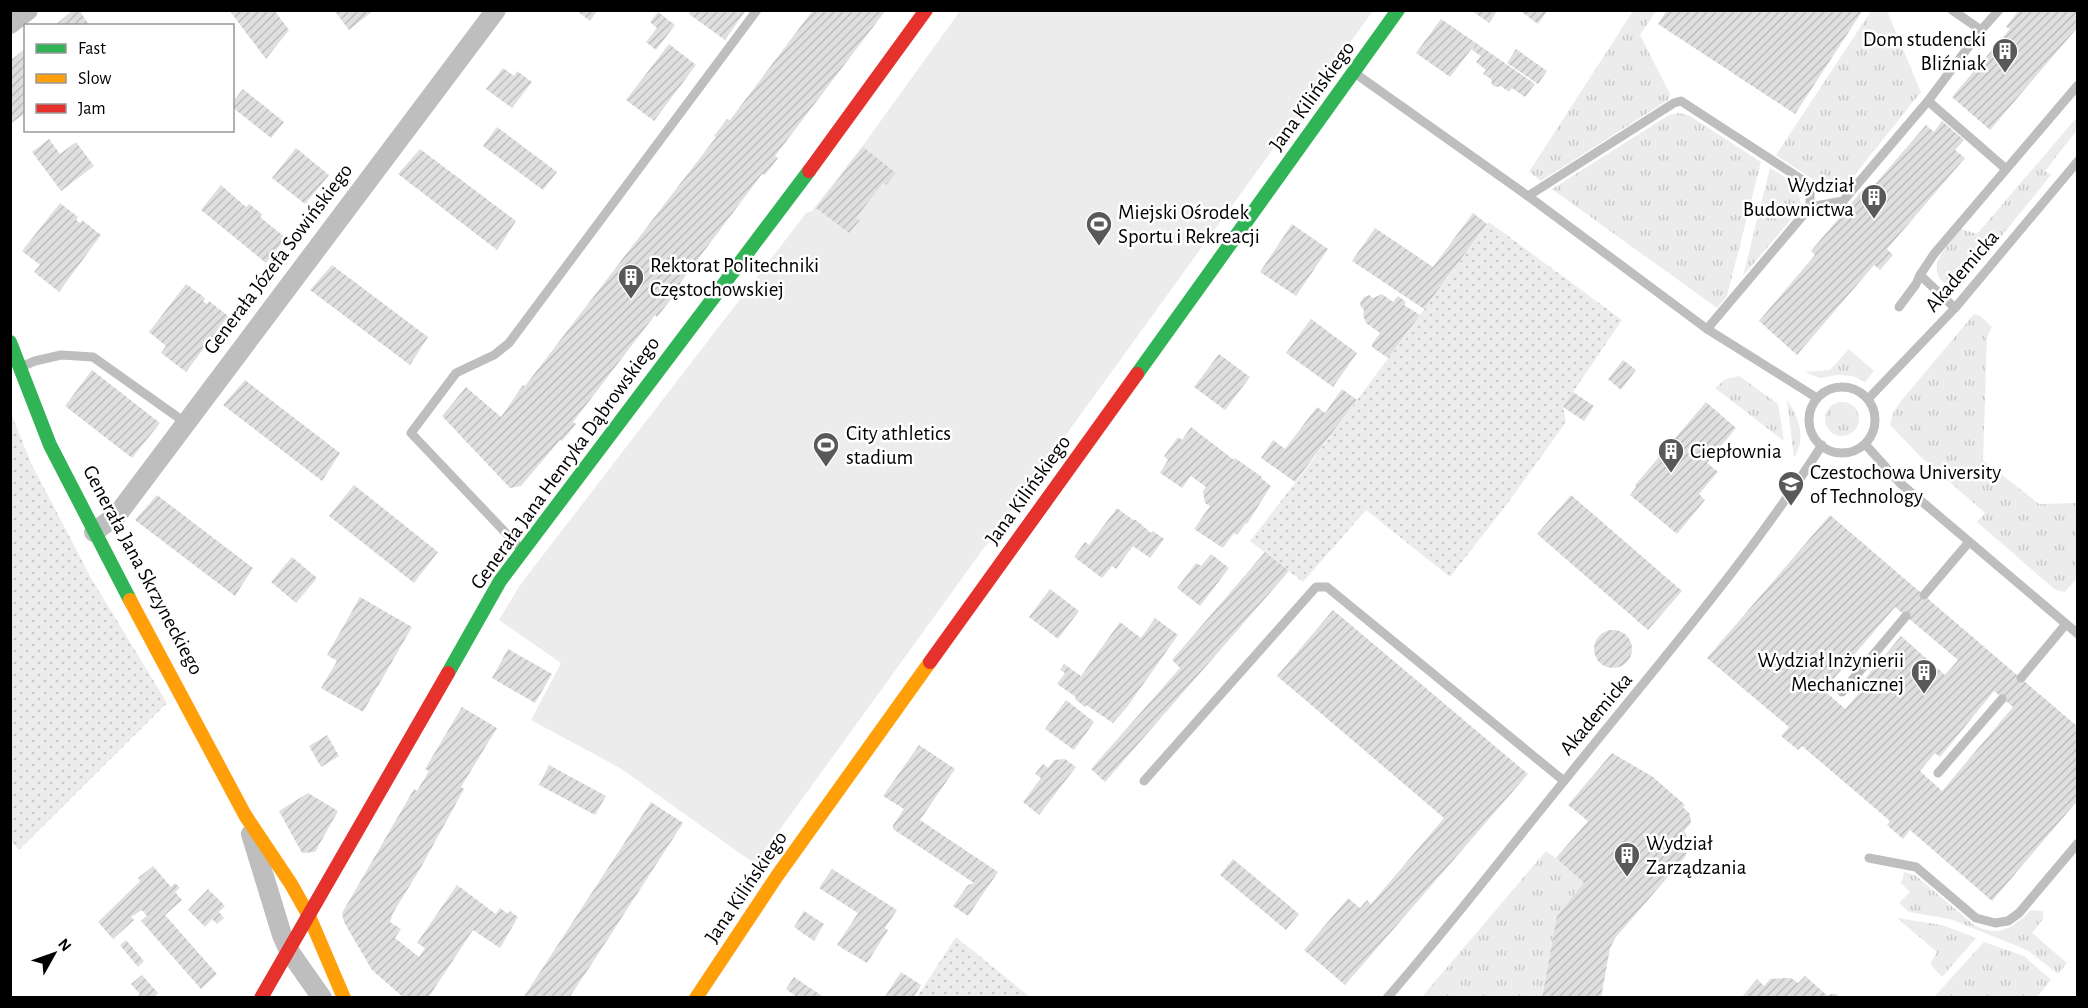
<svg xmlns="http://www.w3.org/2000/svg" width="2088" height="1008" font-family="'Alegreya Sans',sans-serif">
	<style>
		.grass { fill: url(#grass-tufts) }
		.garden { fill: url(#garden-dots) }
		.pitch { fill: #ececec }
		.building { fill: url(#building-hatch); fill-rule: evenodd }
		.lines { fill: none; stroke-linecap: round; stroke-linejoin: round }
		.lane { stroke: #bebebe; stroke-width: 9 }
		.street { stroke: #bebebe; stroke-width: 20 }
		.fast { stroke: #30b455; stroke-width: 14 }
		.slow { stroke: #ff9f0a; stroke-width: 14 }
		.jam { stroke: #e5322d; stroke-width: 14 }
		.labels { text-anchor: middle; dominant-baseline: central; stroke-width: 5; stroke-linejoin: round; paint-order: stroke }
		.poi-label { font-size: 21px; fill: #000; stroke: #fff; text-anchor: start }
		.street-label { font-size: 21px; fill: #000; stroke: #fff }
	</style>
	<defs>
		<pattern id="grass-tufts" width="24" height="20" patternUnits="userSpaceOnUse" patternTransform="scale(1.5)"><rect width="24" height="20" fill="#ececec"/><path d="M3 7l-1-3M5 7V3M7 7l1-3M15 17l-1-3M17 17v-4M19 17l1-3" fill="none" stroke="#c9c9c9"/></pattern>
		<pattern id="garden-dots" width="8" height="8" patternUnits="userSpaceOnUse" patternTransform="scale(1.5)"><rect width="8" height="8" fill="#ececec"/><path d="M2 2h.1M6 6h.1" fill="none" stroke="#c9c9c9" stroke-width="1.8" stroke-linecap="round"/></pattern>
		<pattern id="building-hatch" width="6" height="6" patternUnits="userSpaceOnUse" patternTransform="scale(1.5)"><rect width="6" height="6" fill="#dfdfdf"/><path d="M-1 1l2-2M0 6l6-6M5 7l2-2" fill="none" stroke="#bebebe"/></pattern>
	</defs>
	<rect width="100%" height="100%" fill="#fff"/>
	<g class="grass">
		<polygon points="1633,11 1656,11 1640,35 1670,94 1668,100 1541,181 1529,172"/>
		<polygon points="1871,11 1887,11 1921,92 1849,182 1835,190 1827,189 1776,155"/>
		<polygon points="1680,113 1690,116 1761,162 1727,296 1717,308 1552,189 1669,115"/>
		<path d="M 2077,117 L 2077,130 L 2045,171 L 2051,175 L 1961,286 L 1956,289 C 1918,275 1945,248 1961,229 L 1977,234 Z"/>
		<path d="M 1770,168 C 1787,178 1803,187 1800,209 L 1743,276 Z"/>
		<polygon points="1974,314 1980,316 1992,327 1987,336 1983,460 2039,504 2077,503 2077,578 2065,592 2054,589 1977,522 1985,513 1920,456 1890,425 1894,411 1901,401"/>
		<polygon points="1849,349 1874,371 1865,382 1853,376 1838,375 1820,378 1805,372 1830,370"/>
		<polygon points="1739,376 1778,404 1784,441 1715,388 1726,379"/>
		<path d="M 1787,400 C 1800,419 1806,438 1794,458 Z"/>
		<circle cx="1842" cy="419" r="17"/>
		<polygon points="1546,851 1556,858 1584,883 1557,915 1542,997 1421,998"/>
		<path d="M 1904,872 L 1915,875 L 1974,925 C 1999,938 2013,928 2031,910 L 2043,911 L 2043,919 L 2032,933 L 2067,963 L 2058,974 L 2027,950 L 1950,919 L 1909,912 L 1899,903 L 1910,892 L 1900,882 L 1903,879 Z"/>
		<polygon points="1897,918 1942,925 1976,938 1942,977 1930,964 1937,952"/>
		<polygon points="1984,942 2024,956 2051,980 2037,997 1934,997"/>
	</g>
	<g class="garden">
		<polygon points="1489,222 1622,320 1563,407 1566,422 1507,504 1450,577 1366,510 1303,582 1250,541 1309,465"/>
		<polygon points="10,411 31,463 91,578 167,703 19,850 10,840"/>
		<polygon points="956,937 1030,997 917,997"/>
	</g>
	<polygon class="pitch" points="960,11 1373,11 755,864 620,768 531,720 561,663 499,620 520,585 807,212 811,212 864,144"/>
	<g class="building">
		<polygon points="73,10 79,10 90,26 54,26"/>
		<polygon points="229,10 274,10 289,30 266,59"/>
		<polygon points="334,10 374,10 349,30"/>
		<polygon points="576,10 598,10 590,21"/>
		<polygon points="692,10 746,10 725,40 689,14"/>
		<polygon points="813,10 886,10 775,156 778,158 765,175 762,174 680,283 682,285 657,317 655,315 573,422 576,424 562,441 560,440 521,486 510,488 442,416 466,387 501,417 523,385 525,386 716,137 714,136 727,119 730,120"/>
		<polygon points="1471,10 1498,10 1489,23"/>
		<polygon points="1519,10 1548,10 1538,24"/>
		<polygon points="1667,10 1863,10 1795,114 1658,24"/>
		<polygon points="2019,10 2078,10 2078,27 1990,130 1952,97 2010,29 2006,27"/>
		<polygon points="658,12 675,25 656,50 646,42 657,28 650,22"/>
		<polygon points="1441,19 1476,43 1450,77 1416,53"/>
		<polygon points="1476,43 1535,84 1525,97 1512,88 1509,92 1501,86 1496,87 1492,85 1491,79 1483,74 1486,70 1476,62 1481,56 1472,50"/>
		<polygon points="669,44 696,65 654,121 626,100"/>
		<polygon points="26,48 26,113 10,124 10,61"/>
		<polygon points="1516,49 1547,71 1538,84 1507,63"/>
		<polygon points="503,68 514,76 517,71 532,82 512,108 486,89"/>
		<polygon points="243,89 284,122 271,138 232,107 232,103"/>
		<polygon points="1942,121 1964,140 1955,150 1965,158 1887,249 1893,255 1880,270 1874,265 1797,355 1759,321 1815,255 1811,251 1865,187 1869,191 1926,125 1934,132"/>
		<polygon points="497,127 557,172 543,190 483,146"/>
		<polygon points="49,139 60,154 76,142 94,166 61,191 32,152"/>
		<polygon points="863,147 896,173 886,185 883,183 856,218 860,220 849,233 816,208"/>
		<polygon points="296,148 329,175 305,204 272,178"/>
		<polygon points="420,149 516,221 497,250 398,174"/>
		<polygon points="221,185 246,207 249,204 262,214 260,217 286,238 266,263 201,210"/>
		<polygon points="60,203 78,217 76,220 80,223 82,220 101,235 59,292 34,272 40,265 22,251"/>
		<polygon points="1473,213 1487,224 1424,309 1352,261 1375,228 1433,267"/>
		<polygon points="1292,224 1328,249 1296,296 1260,272"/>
		<polygon points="332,265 428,337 410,365 310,290"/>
		<polygon points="186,284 205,298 203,301 207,304 209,301 228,316 186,372 161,353 166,346 149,332"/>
		<polygon points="1382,294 1393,302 1398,296 1406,302 1404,305 1420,315 1388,358 1372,347 1372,344 1380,333 1366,323 1363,315 1364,310 1361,307 1360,302 1364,297 1369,295 1373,298"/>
		<polygon points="1311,319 1357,353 1333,387 1286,353"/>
		<polygon points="1219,354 1250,377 1225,410 1194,387"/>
		<polygon points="1623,360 1636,370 1621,390 1608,379"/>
		<polygon points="92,370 160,423 132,458 65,406"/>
		<polygon points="245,380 340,453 322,481 223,405"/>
		<polygon points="1342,389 1357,400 1295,482 1261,458 1273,440 1285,449 1317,407 1325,413"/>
		<polygon points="1573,392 1594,406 1584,421 1563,407"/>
		<polygon points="1706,402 1736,428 1707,463 1718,472 1699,494 1705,500 1677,534 1630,495 1636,487 1635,485"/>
		<polygon points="1191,427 1234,460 1235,458 1262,477 1261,478 1271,486 1247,524 1246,523 1237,535 1234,533 1223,548 1194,529 1210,506 1205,503 1203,491 1206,487 1191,476 1182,488 1160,473 1168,460 1164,456 1178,437 1182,440"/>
		<polygon points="354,485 438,552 414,583 329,516"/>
		<polygon points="157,495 253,568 235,596 135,520"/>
		<polygon points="1571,495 1682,591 1648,630 1537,534"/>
		<polygon points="1117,508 1133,520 1136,520 1151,533 1153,531 1164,539 1150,558 1133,546 1116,569 1112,566 1102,578 1074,557 1085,542 1089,545"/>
		<path d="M 1830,515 L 2078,727 L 2078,800 L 1992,901 L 1910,830 L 1903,839 L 1887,825 L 1890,821 L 1802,746 L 1798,750 L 1781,736 L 1789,727 L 1707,658 ZM 1895,607 L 1958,660 L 1945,675 L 1901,636 L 1858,687 L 1862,690 L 1845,709 L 1824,690 ZM 1994,691 L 2013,707 L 1942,791 L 1920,771 L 1935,753 L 1940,757 Z"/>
		<polygon points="1265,552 1289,571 1105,782 1091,769 1180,668 1172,660"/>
		<polygon points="1211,554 1229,568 1200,606 1177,588 1196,563 1201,566"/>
		<polygon points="292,557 317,578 296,603 271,582"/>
		<polygon points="1050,589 1079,611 1058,639 1029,617"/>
		<polygon points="360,597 412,627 363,712 321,688 337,661 327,655"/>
		<polygon points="1333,610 1528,774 1345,985 1304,950 1348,898 1360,908 1367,900 1371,904 1444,818 1277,676"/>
		<polygon points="1155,618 1178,635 1127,707 1113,723 1086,705 1085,707 1075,699 1076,697 1057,684 1065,673 1060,670 1064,664 1081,676 1120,622 1141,638"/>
		<circle cx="1613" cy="649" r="19"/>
		<polygon points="508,649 552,674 535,703 492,678"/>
		<polygon points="1066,700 1094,722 1074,750 1045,729"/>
		<polygon points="462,707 497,728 461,787 464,789 420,869 393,913 390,922 401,929 395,938 419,957 425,948 417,943 457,885 496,914 500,908 508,914 510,911 518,917 500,948 473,930 428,998 404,998 372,970 344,922 342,913 414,789 417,791 429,771 425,769"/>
		<polygon points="327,735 339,756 321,767 309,746"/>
		<polygon points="919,745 955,769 920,820 998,872 968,916 953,906 968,885 974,883 893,829 893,825 904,809 883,796"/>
		<polygon points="1612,753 1653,777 1685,805 1683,807 1690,814 1691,823 1684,831 1689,841 1688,849 1685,857 1616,937 1610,948 1601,998 1542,998 1557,915 1584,883 1556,858 1588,821 1568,805"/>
		<polygon points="1065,759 1076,767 1039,815 1023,802 1041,778 1035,774 1043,764 1048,768 1054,760"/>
		<polygon points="549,765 606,796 595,815 539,785"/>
		<polygon points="308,793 338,811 315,852 302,853 279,811"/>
		<polygon points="651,802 683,823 591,965 569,998 523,998"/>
		<polygon points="1233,859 1299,914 1286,930 1220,875"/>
		<polygon points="153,866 171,887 175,883 180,888 175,892 182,900 165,915 217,974 201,989 141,921 147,916 142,910 131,917 134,920 113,939 98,922 140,881 138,878"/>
		<polygon points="832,869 897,910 885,928 888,930 867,963 837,945 858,913 819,888"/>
		<polygon points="208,889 225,906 219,912 224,918 217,924 212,919 205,927 188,910"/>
		<polygon points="804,911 824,924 814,941 794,927"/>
		<polygon points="126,940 144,961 138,967 120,945"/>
		<polygon points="901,972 921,985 913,998 884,998"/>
		<polygon points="142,975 158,993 153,998 136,998 140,994 131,984"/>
		<polygon points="1805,976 1828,996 1831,994 1836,994 1841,998 1741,998 1757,979 1764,986 1770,979 1791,978 1798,983"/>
		<polygon points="794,977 825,998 798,998 786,989"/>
	</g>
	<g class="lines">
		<g class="lane">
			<polyline points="1952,10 1981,30"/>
			<polyline points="1356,74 1528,196 1707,329 1817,398"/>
			<polyline points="1928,101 2006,169"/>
			<polyline points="1528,196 1674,103 1681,101 1801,179 1810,192 1810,207"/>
			<polyline points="1899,307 1916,284 1920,275"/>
			<polyline points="1955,308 1920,275 1934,254 2078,85"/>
			<polyline points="1707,329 1810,207 1843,201 1928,101 1981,30 1999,10"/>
			<polyline points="23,366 35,361 61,355 93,357 186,423"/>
			<circle cx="1842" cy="420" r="33"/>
			<polyline points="1868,399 1955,308 2078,161"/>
			<polyline points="1865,444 1900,483 2078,634"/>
			<polyline points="521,549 411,433 456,373 494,355 509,343 757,10"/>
			<polyline points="1924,595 1969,542"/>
			<polyline points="2021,678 2066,624"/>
			<polyline points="1842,692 1906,616"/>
			<polyline points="1938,773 2002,699"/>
			<polyline points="1144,781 1316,587 1327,587 1564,781"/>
			<polyline points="1869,858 1916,867 1976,918 1995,923 2008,921 2019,913 2078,843"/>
			<path d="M 1387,998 C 1449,927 1506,852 1565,780 C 1653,670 1746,564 1822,445"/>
		</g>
		<g class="street">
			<polyline points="10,24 28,10"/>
			<polyline points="94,532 117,515 496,10"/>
			<polyline points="251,834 282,935 289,951 322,998"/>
		</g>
		<g class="fast">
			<polyline points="10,342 50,445 130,600"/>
			<polyline points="1137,374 1398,10"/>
			<polyline points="448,673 500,581 809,171"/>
		</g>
		<g class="slow">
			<polyline points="130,600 245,815 291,884 309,916 344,998"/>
			<polyline points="696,998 777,876 930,662"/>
		</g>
		<g class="jam">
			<polyline points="809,171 926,10"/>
			<polyline points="930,662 1137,374"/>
			<polyline points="261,998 448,673"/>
		</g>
	</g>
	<defs>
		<g id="building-pin" transform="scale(1.35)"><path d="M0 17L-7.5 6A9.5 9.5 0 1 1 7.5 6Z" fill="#595959" stroke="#fff"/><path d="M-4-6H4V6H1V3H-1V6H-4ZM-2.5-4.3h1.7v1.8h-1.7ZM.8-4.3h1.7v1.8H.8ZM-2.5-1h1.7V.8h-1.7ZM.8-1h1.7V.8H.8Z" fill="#fff"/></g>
		<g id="stadium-pin" transform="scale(1.35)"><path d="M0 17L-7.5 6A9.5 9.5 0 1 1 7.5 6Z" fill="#595959" stroke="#fff"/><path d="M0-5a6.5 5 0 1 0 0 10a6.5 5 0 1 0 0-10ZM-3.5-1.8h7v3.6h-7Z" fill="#fff"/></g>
		<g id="university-pin" transform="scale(1.35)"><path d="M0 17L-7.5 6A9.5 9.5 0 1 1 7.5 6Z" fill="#595959" stroke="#fff"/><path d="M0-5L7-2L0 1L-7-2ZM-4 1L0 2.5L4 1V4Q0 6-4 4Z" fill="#fff"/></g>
	</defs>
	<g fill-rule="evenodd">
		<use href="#building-pin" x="2005" y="51"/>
		<use href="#building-pin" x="1874" y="197"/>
		<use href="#stadium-pin" x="1099" y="224"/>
		<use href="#building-pin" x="631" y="277"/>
		<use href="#stadium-pin" x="826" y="445"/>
		<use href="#building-pin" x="1671" y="451"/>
		<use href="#university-pin" x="1791" y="484"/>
		<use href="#building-pin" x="1924" y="672"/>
		<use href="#building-pin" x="1627" y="855"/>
	</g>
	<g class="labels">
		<g class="poi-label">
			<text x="1986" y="39" text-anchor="end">Dom studencki<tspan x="1986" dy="24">Bliźniak</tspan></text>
			<text x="1854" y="185" text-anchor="end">Wydział<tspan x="1854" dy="24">Budownictwa</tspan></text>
			<text x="1118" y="212">Miejski Ośrodek<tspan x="1118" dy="24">Sportu i Rekreacji</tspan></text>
			<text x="650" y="265">Rektorat Politechniki<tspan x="650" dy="24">Częstochowskiej</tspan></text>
			<text x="846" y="433">City athletics<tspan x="846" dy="24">stadium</tspan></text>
			<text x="1690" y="451">Ciepłownia</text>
			<text x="1810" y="472">Czestochowa University<tspan x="1810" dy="24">of Technology</tspan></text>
			<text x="1904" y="660" text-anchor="end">Wydział Inżynierii<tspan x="1904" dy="24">Mechanicznej</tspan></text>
			<text x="1646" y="843">Wydział<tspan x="1646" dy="24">Zarządzania</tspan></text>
		</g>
		<g class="street-label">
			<text transform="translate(1312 96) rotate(-54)">Jana Kilińskiego</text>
			<text transform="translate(278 259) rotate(-53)">Generała Józefa Sowińskiego</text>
			<text transform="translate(1962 271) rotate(-49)">Akademicka</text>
			<text transform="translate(565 463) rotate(-54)">Generała Jana Henryka Dąbrowskiego</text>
			<text transform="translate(1028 490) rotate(-54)">Jana Kilińskiego</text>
			<text transform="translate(143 570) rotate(62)">Generała Jana Skrzyneckiego</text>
			<text transform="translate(1596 714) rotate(-50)">Akademicka</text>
			<text transform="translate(746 887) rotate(-56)">Jana Kilińskiego</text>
		</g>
	</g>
	<rect width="2088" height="1008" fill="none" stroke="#000000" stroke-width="24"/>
	<rect x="24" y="24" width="210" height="108" fill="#ffffff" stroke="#999999" stroke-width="1.5"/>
	<rect x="36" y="44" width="30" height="9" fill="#30b455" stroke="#999999" stroke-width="1.5"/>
	<text x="78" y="54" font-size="18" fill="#000000">Fast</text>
	<rect x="36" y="74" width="30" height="9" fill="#ff9f0a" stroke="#999999" stroke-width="1.5"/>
	<text x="78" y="84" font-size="18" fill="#000000">Slow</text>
	<rect x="36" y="104" width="30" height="9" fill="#e5322d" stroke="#999999" stroke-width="1.5"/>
	<text x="78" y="114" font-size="18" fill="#000000">Jam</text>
	<g transform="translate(54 954) rotate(50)" stroke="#ffffff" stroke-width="4.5" paint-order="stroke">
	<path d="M0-4.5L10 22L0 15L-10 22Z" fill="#000000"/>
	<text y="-9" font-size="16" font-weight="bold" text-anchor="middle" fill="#000000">N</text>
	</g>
</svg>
